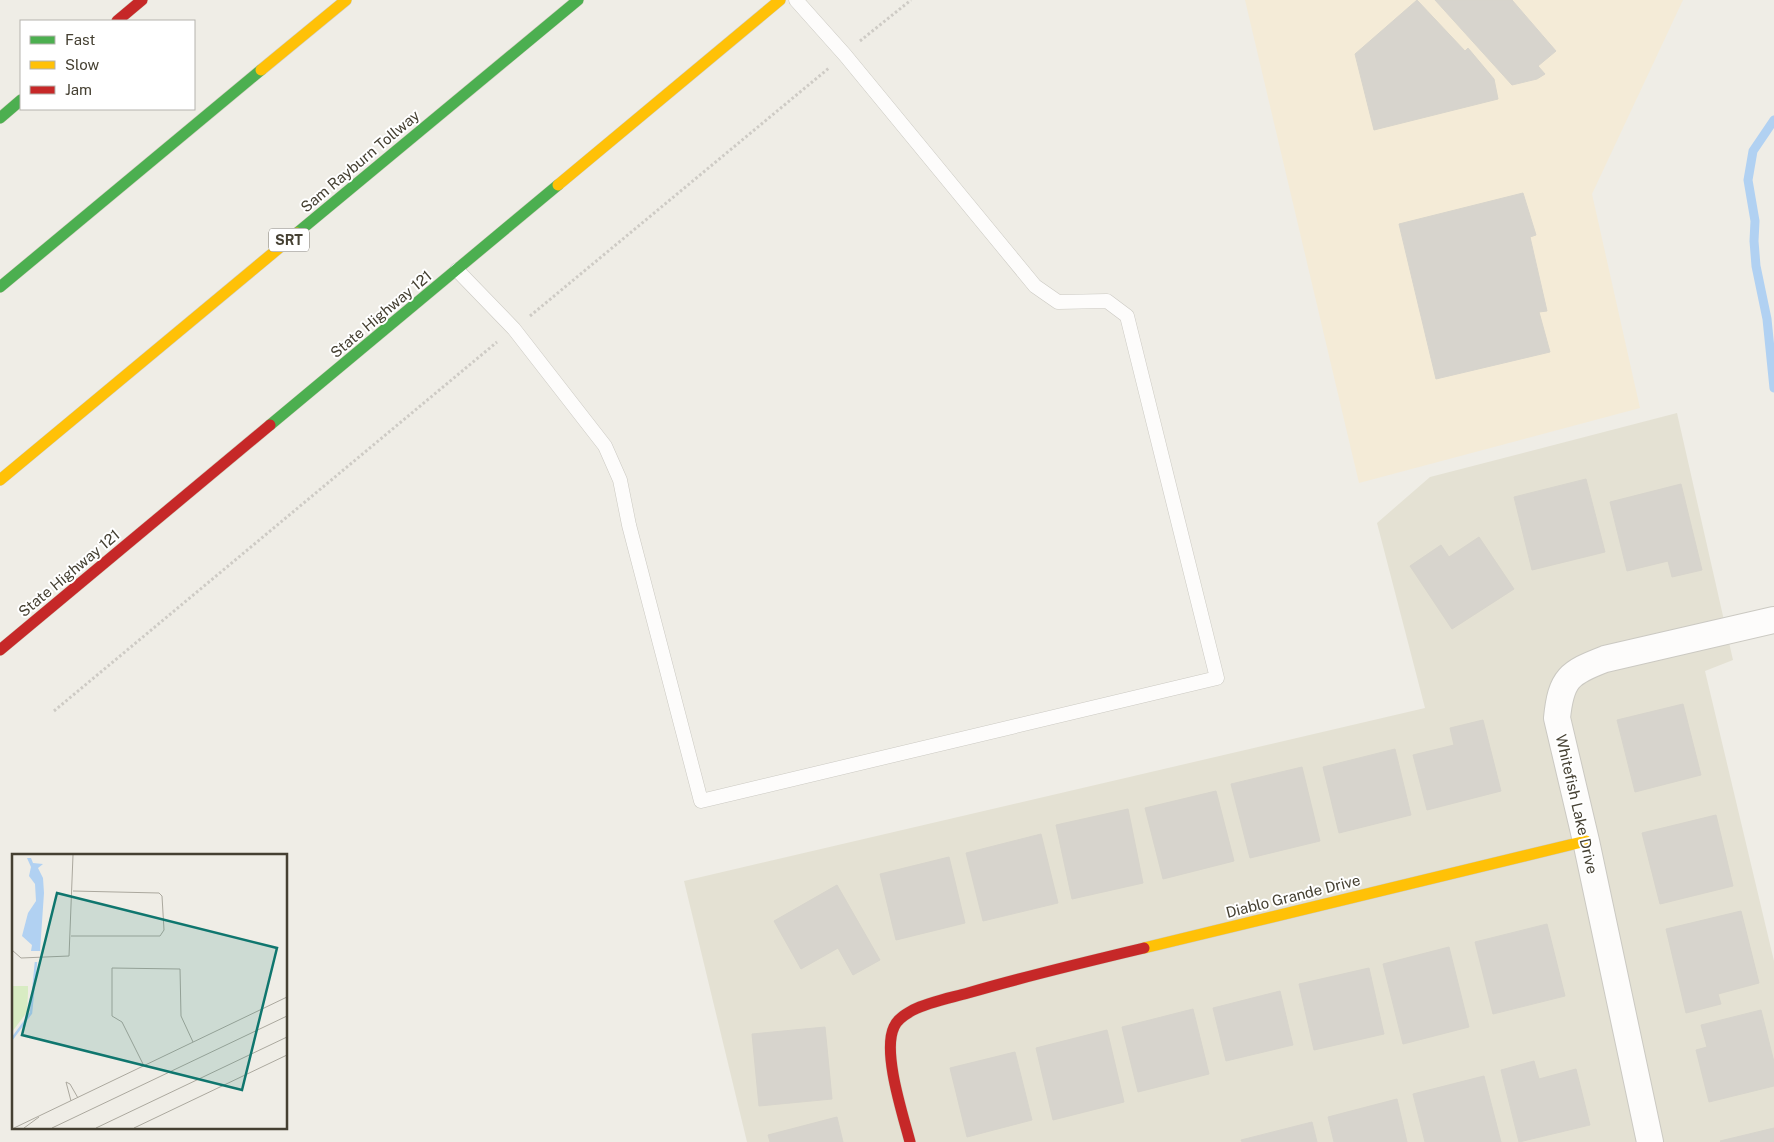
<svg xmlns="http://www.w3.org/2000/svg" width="1774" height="1142" font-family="'Public Sans',sans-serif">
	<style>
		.residential { fill: #e4e1d3 }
		.commercial { fill: #f4ebd7 }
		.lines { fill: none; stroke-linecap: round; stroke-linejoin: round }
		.stream { stroke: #b1d1f2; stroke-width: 9 }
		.building { fill: #d7d4cd; stroke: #d7d4cc }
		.lane-casing { stroke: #cbc9c2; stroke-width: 15 }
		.street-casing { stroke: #cbc9c2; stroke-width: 28 }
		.fast-casing { stroke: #cfccbc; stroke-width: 12 }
		.slow-casing { stroke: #cfccbc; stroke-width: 12 }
		.jam-casing { stroke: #cfccbc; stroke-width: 12 }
		.path { stroke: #cecbc5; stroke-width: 3; stroke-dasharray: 2.5 2.5; stroke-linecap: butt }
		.lane { stroke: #fdfcfb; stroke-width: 14 }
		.street { stroke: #fdfcfb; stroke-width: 26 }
		.fast { stroke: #4caf50; stroke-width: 11 }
		.slow { stroke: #ffc107; stroke-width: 11 }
		.jam { stroke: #c62828; stroke-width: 11 }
		.labels { text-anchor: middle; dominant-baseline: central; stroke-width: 4; stroke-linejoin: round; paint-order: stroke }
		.shield { fill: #fff; stroke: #7d7970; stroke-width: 1 }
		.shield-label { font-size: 14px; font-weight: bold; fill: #454032 }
		.street-label { font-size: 15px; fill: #454032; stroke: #fff }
		.inset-river { fill: none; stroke: #b1d1f2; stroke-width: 2.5 }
		.inset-road { fill: none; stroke: #aba89e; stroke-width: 1 }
		.view { fill: #0f766e; fill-opacity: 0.15; stroke: #0f766e; stroke-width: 2.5 }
		.inset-edge { fill: none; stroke: #454032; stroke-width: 2.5 }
	</style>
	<rect width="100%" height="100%" fill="#efede6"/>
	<polygon class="residential" points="1677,413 1733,660 1705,671 1774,961 1774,1142 747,1142 684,881 1425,708 1377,523 1430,477"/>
	<polygon class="commercial" points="1245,0 1683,0 1592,194 1640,408 1359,483"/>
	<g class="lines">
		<polyline class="stream" points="1774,120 1753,151 1748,180 1755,221 1754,241 1756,266 1767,319 1774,388"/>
	</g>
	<g class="building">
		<polygon points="1417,0 1465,51 1468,48 1494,79 1498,99 1374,130 1355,54"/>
		<polygon points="1435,0 1512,0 1556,51 1538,66 1545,74 1537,79 1512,85"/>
		<polygon points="1523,193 1536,235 1530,237 1547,311 1539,312 1550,352 1436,379 1399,224"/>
		<polygon points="1586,479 1605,552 1532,570 1514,497"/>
		<polygon points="1681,484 1702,570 1672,577 1668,561 1627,571 1610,502"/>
		<polygon points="1479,537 1514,589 1452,629 1410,566 1441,545 1449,557"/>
		<polygon points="1683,704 1701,775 1635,792 1617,720"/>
		<polygon points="1483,720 1501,791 1427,810 1413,755 1454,745 1450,728"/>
		<polygon points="1395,749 1411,815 1339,833 1323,767"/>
		<polygon points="1302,767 1320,841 1250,858 1231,784"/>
		<polygon points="1216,791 1234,861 1163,879 1145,808"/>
		<polygon points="1128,809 1143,883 1072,899 1056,825"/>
		<polygon points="1716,815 1733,886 1660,904 1642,833"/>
		<polygon points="1041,834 1058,903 983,921 966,853"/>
		<polygon points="949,857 965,923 896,940 880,874"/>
		<polygon points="837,885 880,960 853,975 838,948 801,969 774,921"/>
		<polygon points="1741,911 1759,983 1718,994 1721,1004 1686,1013 1666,929"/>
		<polygon points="1547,924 1565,996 1493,1014 1475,942"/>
		<polygon points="1449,947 1469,1027 1403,1044 1383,964"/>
		<polygon points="1369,968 1384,1034 1314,1050 1299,984"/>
		<polygon points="1280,991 1293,1045 1226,1061 1213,1008"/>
		<polygon points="1193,1009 1209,1074 1138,1092 1122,1027"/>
		<polygon points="1761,1010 1774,1062 1774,1086 1709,1102 1696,1050 1707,1047 1701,1025"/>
		<polygon points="825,1027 832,1099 759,1106 752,1034"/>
		<polygon points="1107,1030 1124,1102 1053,1120 1036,1048"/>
		<polygon points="1015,1052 1032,1120 967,1137 950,1068"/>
		<polygon points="1534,1061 1539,1079 1576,1069 1590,1125 1519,1142 1501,1070"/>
		<polygon points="1484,1076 1501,1142 1425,1142 1413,1094"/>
		<polygon points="1397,1099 1407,1142 1334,1142 1328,1117"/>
		<polygon points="837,1117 843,1142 770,1142 768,1135"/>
		<polygon points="1312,1122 1317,1142 1242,1142 1241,1140"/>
		<polygon points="1774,1128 1774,1142 1721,1142 1720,1141"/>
	</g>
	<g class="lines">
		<g class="lane-casing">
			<polyline id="lane" points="457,270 514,329 605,446 620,480 629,525 701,801 1217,678 1127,316 1107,301 1058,302 1035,286 845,55 796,0"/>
		</g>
		<g class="street-casing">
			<path id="street" d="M 1650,1142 L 1586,841 L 1557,718 C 1561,678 1569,673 1605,659 L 1774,620"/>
		</g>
		<g class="fast-casing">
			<g id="fast">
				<polyline points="0,118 21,100"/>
				<polyline points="297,233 578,0"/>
				<polyline points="0,287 261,70"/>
				<polyline points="270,425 558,185"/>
			</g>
		</g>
		<g class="slow-casing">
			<g id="slow">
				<polyline points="261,70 346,0"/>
				<polyline points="558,185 780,0"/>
				<polyline points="0,480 297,233"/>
				<polyline points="1144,948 1586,841"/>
			</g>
		</g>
		<g class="jam-casing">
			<g id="jam">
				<polyline points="117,21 142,0"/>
				<polyline points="0,650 270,425"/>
				<path d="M 910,1142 C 903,1115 882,1052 894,1027 C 897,1019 906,1014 913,1010 C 929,1002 950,998 968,993 C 1026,976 1085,962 1144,948"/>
			</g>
		</g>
		<g class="path">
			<polyline points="860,41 911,0"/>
			<polyline points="530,316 829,68"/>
			<polyline points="54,711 497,342"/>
		</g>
		<use href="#lane" class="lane"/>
		<use href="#street" class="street"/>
		<use href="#fast" class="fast"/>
		<use href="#slow" class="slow"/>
		<use href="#jam" class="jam"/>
	</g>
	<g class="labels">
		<rect class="shield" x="269" y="228.5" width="40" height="23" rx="4"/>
		<g class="shield-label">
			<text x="289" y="240">SRT</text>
		</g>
		<g class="street-label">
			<text transform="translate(360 161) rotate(-40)">Sam Rayburn Tollway</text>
			<text transform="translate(381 314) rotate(-40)">State Highway 121</text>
			<text transform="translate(69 573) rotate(-40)">State Highway 121</text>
			<text transform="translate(1577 804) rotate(77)">Whitefish Lake Drive</text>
			<text transform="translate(1293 896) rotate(-14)">Diablo Grande Drive</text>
		</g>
	</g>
	<g transform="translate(12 854)">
		<rect width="275" height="275" fill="#efede6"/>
		<path d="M 0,132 L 16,132 L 16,139 L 15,158 L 0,178 Z" fill="#d8ecc3"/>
		<path d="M 15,4 L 19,4 L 21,9 L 31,10 L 26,14 L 31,24 L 32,39 L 28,97 L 19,97 L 20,91 L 10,82 L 16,59 L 24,47 L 23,30 L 17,22 L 19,13 Z" fill="#b1d1f2"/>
		<path class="inset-river" d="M 0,185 L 19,159 L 24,108"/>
		<path class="inset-road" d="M 59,82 L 148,82 L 152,76 L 150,42 L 147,39 L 61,37M 0,96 L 9,104 L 57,102 L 61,1M 132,212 L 110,168 L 100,162 L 100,114 L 168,115 L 169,162 L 181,188M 54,228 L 58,230 L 66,244M 54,228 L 59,247M 2,274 L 275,143M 12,274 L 27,263M 40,274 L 275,162M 84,274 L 275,183M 122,274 L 275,201"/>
		<path class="view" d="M 45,39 L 265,94 L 230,236 L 10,181 Z"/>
		<rect width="275" height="275" class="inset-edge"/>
	</g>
	<rect x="20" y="20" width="175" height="90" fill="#ffffff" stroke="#b5b3ad"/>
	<rect x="30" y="36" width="25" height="8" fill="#4caf50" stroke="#b5b3ad"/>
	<text x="65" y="45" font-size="15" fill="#454032">Fast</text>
	<rect x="30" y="61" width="25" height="8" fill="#ffc107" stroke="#b5b3ad"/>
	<text x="65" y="70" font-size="15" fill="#454032">Slow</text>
	<rect x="30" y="86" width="25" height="8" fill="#c62828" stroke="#b5b3ad"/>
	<text x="65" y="95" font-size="15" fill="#454032">Jam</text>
</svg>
